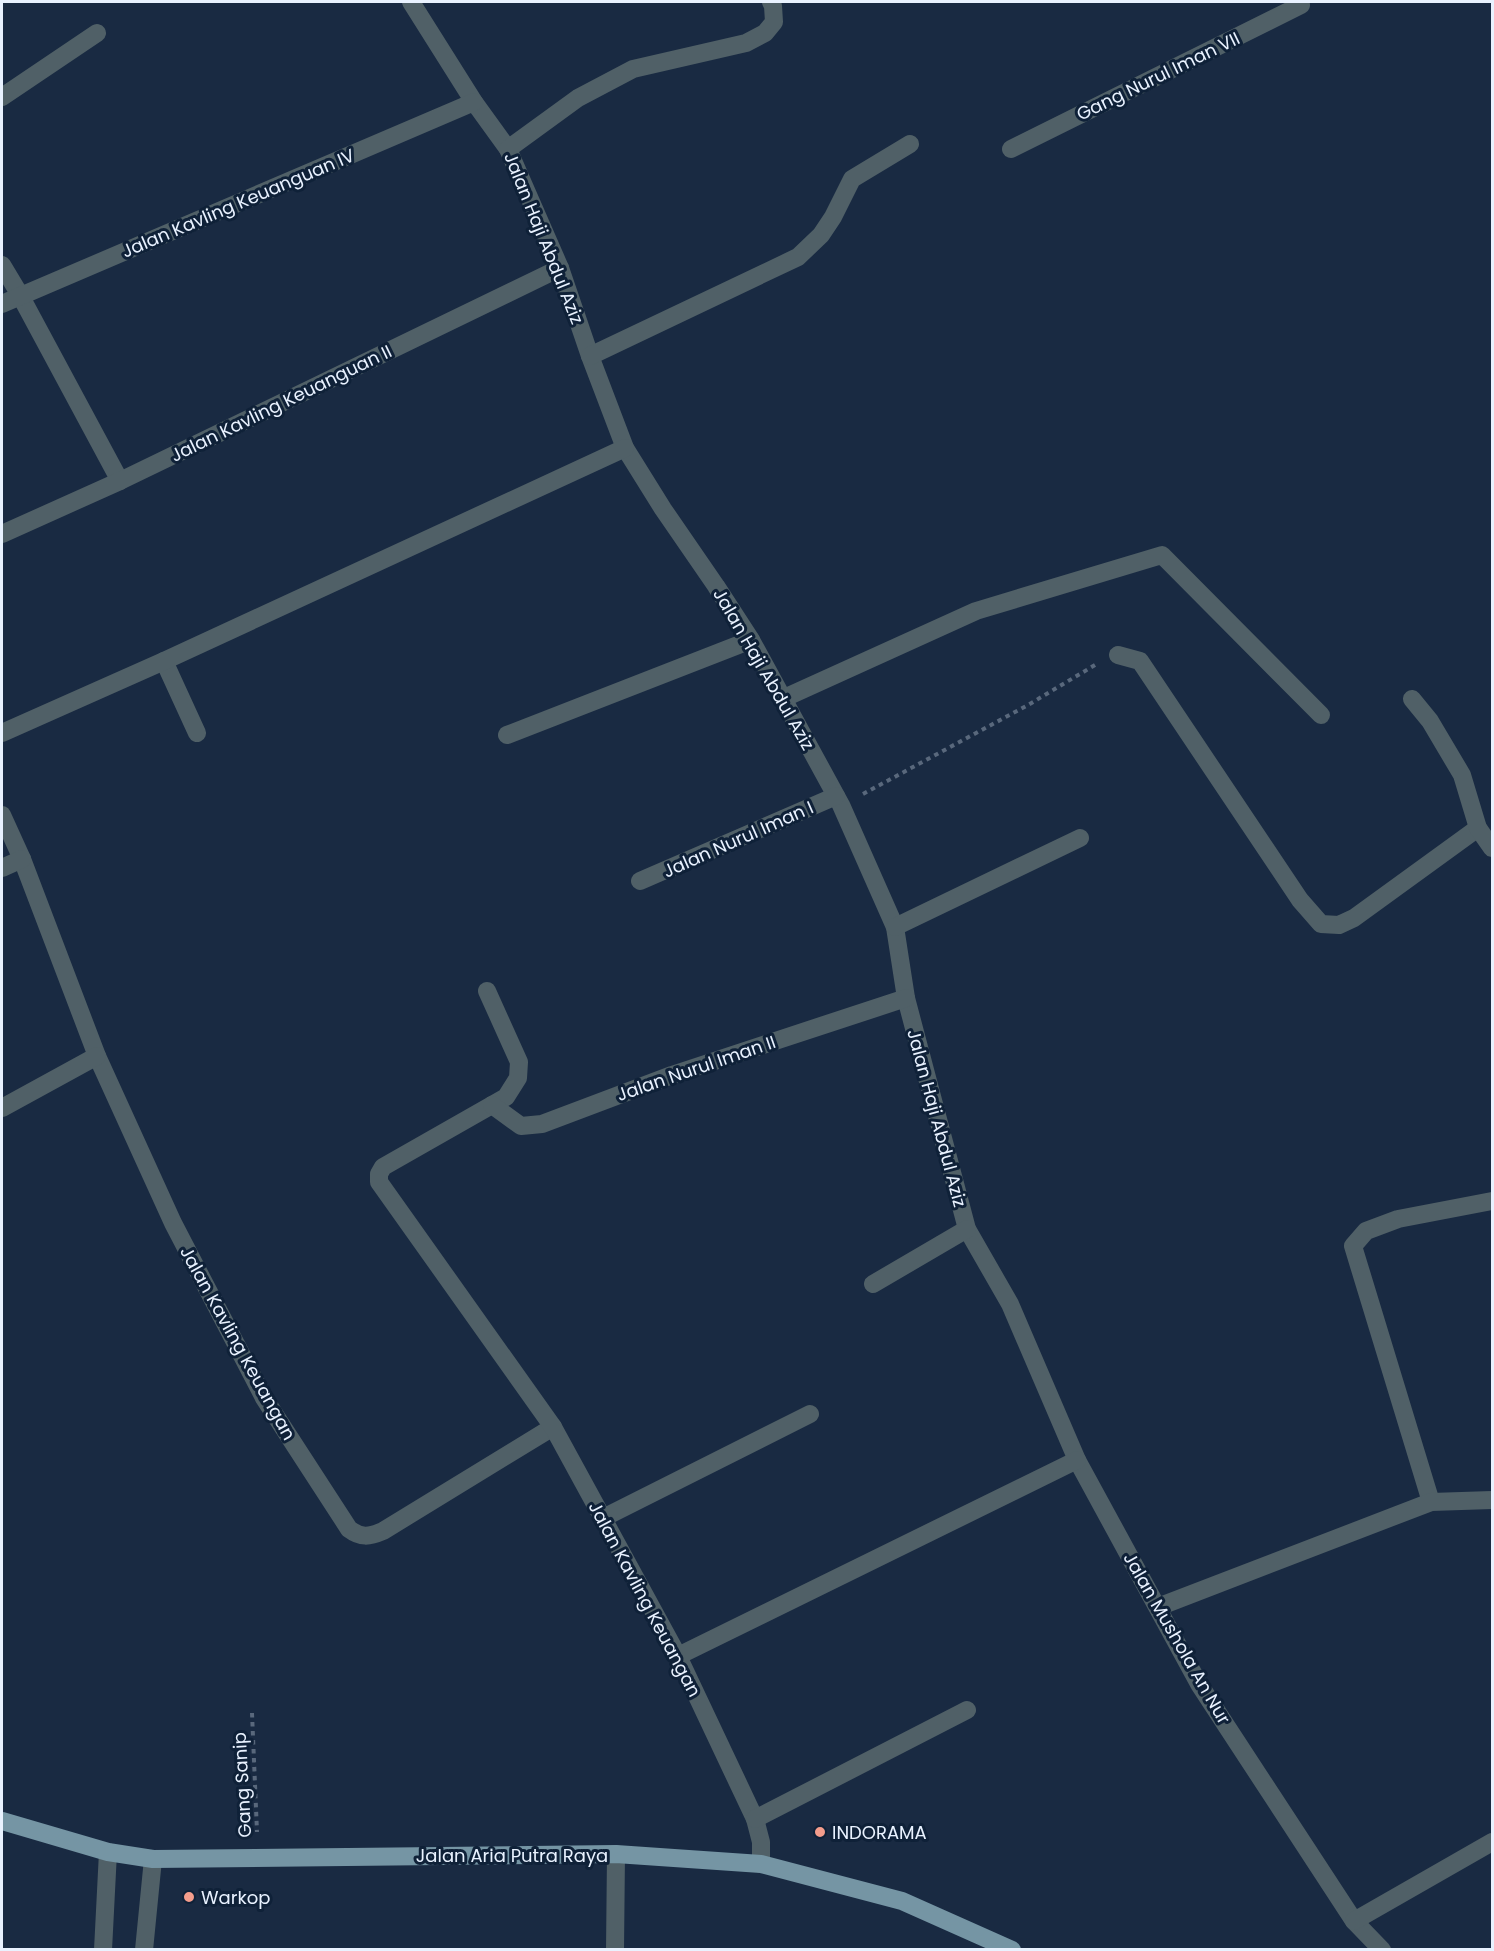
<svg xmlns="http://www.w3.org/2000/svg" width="1494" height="1951" font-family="Poppins,sans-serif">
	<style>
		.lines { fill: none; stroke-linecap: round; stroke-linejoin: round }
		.path { stroke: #59687c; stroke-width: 4; stroke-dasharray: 4.5 4.5; stroke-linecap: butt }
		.minor { stroke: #506067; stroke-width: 18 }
		.major { stroke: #7595a4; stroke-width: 18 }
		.poi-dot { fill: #f49d8c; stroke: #0f2138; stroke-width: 2 }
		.labels { text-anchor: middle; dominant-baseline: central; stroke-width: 6; stroke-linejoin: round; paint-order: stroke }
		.street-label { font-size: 18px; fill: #e9f2ff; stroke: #0f2138 }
		.poi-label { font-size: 18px; fill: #e9f2ff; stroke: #0f2138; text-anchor: start }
	</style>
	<rect width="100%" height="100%" fill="#192a42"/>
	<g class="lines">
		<g class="path">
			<polyline points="863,794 1028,705 1095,665"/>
			<polyline points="252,1713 257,1832"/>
		</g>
		<g class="minor">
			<polyline points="411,2 474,102 508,149 560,268 590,356 625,448 663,509 716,586 751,640 841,805 895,927 906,998 967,1229 1010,1304 1077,1460 1199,1684 1354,1921 1382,1950"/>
			<polyline points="2,97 97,33"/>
			<polyline points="508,149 578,98 633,69 746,43 765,33 774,22 773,6 771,2"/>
			<polyline points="1011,149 1301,5 1300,2"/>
			<polyline points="2,265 20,295 120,481"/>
			<polyline points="2,304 474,102"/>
			<polyline points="590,356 798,257 821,235 833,217 852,179 910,144"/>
			<polyline points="2,534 120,481 560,268"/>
			<polyline points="1118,655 1140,661 1300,900 1321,924 1339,925 1354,918 1478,828"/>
			<polyline points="164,661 197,733"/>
			<polyline points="782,699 976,611 1162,555 1321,715"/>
			<polyline points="1412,699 1430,721 1462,775 1478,828 1492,848"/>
			<polyline points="2,733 164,661 625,448"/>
			<polyline points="507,735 751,640"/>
			<path d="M 2,815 L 22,859 L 97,1056 L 173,1223 L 264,1398 L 349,1529 C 361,1538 369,1537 383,1531 L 553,1427"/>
			<polyline points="2,868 22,859"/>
			<polyline points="640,881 836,796"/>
			<polyline points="895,927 1080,838"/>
			<polyline points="487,991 519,1062 518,1078 506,1097 383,1167 379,1174 379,1182 553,1427 678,1656 755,1819 761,1842 761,1864"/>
			<polyline points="492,1105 521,1126 542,1124 672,1075 906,998"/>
			<polyline points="2,1108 97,1056"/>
			<polyline points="873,1284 967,1229"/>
			<polyline points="1431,1502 1353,1246 1366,1231 1398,1219 1492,1201"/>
			<polyline points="603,1518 810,1414"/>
			<polyline points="1158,1607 1431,1502 1492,1500"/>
			<polyline points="678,1656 1077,1460"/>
			<polyline points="755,1819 967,1710"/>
			<polyline points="1354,1921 1492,1842"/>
			<polyline points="103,1950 108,1852"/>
			<polyline points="144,1950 153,1859"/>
			<polyline points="615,1950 616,1854"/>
		</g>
		<polyline class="major" points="2,1821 108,1852 153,1859 616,1854 761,1864 902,1901 1012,1950"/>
	</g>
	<g class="poi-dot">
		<circle cx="820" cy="1832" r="6"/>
		<circle cx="189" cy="1897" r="6"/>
	</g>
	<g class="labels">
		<g class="street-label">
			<text transform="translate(1158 76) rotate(-26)">Gang Nurul Iman VII</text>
			<text transform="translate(238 203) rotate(-23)">Jalan Kavling Keuanguan IV</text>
			<text transform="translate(544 238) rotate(68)">Jalan Haji Abdul Aziz</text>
			<text transform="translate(281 403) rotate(-26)">Jalan Kavling Keuanguan II</text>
			<text transform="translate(764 669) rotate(60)">Jalan Haji Abdul Aziz</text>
			<text transform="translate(738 839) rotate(-24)">Jalan Nurul Iman I</text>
			<text transform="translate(696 1068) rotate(-19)">Jalan Nurul Iman II</text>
			<text transform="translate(937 1118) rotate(75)">Jalan Haji Abdul Aziz</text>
			<text transform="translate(238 1343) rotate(61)">Jalan Kavling Keuangan</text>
			<text transform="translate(645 1599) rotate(62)">Jalan Kavling Keuangan</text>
			<text transform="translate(1177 1638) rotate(60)">Jalan Mushola An Nur</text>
			<text transform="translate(242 1785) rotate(-93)">Gang Sanip</text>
			<text x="512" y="1855">Jalan Aria Putra Raya</text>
		</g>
		<g class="poi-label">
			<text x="832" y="1832">INDORAMA</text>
			<text x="201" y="1897">Warkop</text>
		</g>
	</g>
	<rect width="1494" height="1951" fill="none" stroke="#e9f2ff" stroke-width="6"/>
</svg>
